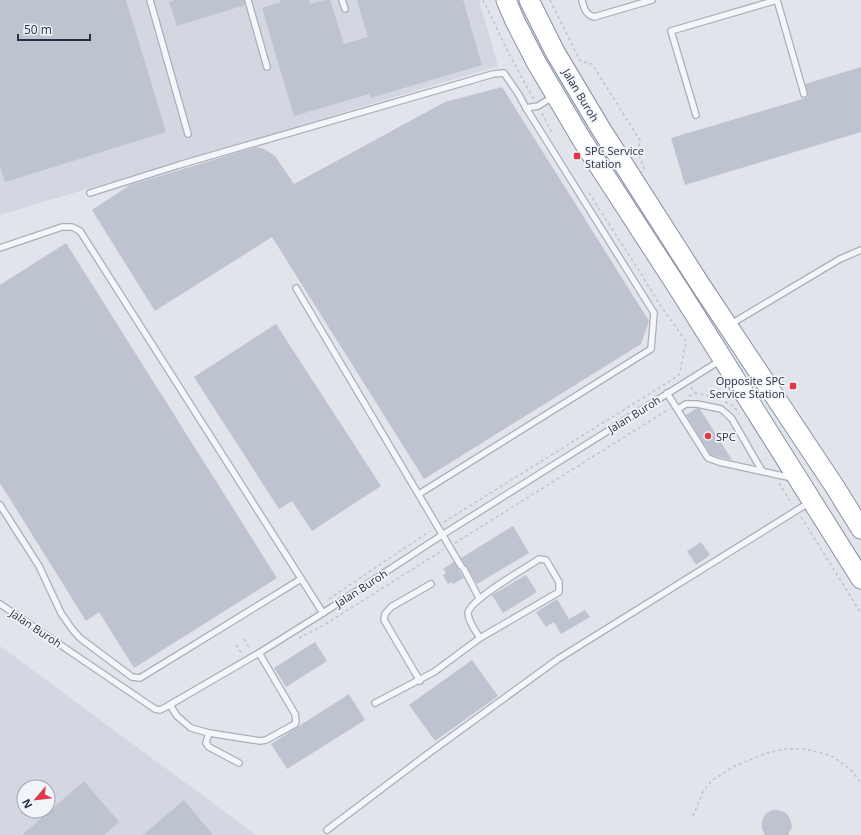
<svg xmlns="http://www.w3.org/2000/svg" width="861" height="835" font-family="'Open Sans',sans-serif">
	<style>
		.built { fill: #d2d7e1; fill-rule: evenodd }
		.building { fill: #bdc3cf }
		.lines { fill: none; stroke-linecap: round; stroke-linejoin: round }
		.service-casing { stroke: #a9afb9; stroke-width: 8 }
		.trunk-casing { stroke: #8791a4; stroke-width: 21 }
		.path { stroke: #bfc3ca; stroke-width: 1.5; stroke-dasharray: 3 3; stroke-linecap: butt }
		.service { stroke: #f4f6f9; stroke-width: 5.5 }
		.trunk { stroke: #fff; stroke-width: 19 }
		.poi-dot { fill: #de384a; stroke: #f1f4f8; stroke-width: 1.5 }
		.labels { text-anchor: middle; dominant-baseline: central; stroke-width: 3.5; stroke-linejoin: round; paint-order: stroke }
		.street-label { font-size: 11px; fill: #273145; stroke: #f1f4f8 }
		.poi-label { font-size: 11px; fill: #273145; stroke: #f1f4f8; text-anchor: start }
	</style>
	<rect width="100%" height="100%" fill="#e1e5eb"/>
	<g class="built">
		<polygon points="0,0 479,0 498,66 0,215"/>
		<path d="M 0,646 L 256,835 L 0,835 ZM 24,787 L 48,787 L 48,811 L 24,811 Z"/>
	</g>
	<g class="building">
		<polygon points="0,0 126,0 166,132 5,182 0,167"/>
		<polygon points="174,0 244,0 245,5 177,26 169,2"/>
		<polygon points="280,0 309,0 310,4 325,0 330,0 344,44 368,37 357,0 463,0 482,65 370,98 369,94 294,116 262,8 281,2"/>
		<polygon points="861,67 861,132 685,185 671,138 806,98 808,97 808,95 805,84"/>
		<polygon points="502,87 649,321 641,344 424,479 272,237 155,311 92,210 130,185 256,147 264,149 275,156 294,184 445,102"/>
		<polygon points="66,243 277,578 134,668 99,612 86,621 0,483 0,285"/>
		<polygon points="276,324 381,486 312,531 292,501 279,509 194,377"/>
		<polygon points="697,408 700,409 732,460 711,455 686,415"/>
		<polygon points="513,526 529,553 477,584 461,558"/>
		<polygon points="701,542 710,555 696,565 687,551"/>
		<polygon points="454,562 464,578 453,584 452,582 448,584 443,575 446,573 443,569"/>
		<polygon points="526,575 537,592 503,613 492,595"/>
		<polygon points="557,599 569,619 585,610 590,617 561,634 554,622 546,627 536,612"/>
		<polygon points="315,642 327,661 286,687 274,668"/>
		<polygon points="472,660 498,696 435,741 409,705"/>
		<polygon points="349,694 365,720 287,769 271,744"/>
		<polygon points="84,781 119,822 104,835 22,835"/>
		<polygon points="184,800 213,835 143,835"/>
		<polygon points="772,810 778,810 784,812 788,815 791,821 792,827 788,835 765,835 762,829 762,823 763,818 767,813"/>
	</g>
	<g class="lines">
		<g class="service-casing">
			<g id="service">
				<polyline points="150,0 188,134"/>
				<polyline points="248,0 267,67"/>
				<polyline points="342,0 345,9"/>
				<path d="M 582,0 C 584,8 585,14 594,17 L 652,0"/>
				<polyline points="777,0 804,94"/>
				<polyline points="526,108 538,106 554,96"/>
				<polyline points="696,115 671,31 777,0"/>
				<polyline points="90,193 179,165 493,74 504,73 519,95 526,108 654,313 651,349 419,494"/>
				<polyline points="0,248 62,227 72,227 80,231 323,613"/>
				<polyline points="296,288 461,566"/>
				<polyline points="731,324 840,259 861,250"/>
				<polyline points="667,393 708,458 719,462 792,478"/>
				<polyline points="678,409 686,404 697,404 721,409 727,414 732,419 762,471"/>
				<polyline points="0,505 39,566 61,613 72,629 80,638 132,677 140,678 301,579"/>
				<polyline points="464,569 479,598"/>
				<polyline points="0,604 155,709 160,710 166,707 259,653 323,613 442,535 721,360"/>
				<polyline points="420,681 384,620 385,614 391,607 431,584"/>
				<path d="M 375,703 L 434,672 L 480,638 L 559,592 L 559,582 L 546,560 L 539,559 C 526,568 469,600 468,613 C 468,621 476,632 480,638"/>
				<polyline points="170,705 177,716 191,728 209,733 260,741 266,740 295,724 296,721 295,714 259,653"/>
				<polyline points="209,733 206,743 209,747 239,763"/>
				<polyline points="327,830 429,753 558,659 810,502"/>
			</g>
		</g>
		<g class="trunk-casing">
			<g id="trunk">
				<polyline points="506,0 515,21 536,62 582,140 680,291 861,579"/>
				<polyline points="529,0 555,52 601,129 700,284 835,487 861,529"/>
			</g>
		</g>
		<g class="path">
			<polyline points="483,0 509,54 534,100"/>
			<polyline points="550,0 580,61 592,64 640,140 638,153 645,170"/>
			<polyline points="542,113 552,133"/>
			<polyline points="691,387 695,393"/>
			<polyline points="689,396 697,393 721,400"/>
			<polyline points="725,402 734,406 739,414"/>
			<polyline points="779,483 792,504"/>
			<polyline points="801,517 861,613"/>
			<polyline points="444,522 678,376 680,372 686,341 660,305 643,277 587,190"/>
			<polyline points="455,543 669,409"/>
			<polyline points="329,599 430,531"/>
			<polyline points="299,638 324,625 443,550"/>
			<polyline points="244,639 250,649"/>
			<polyline points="236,645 242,654"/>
			<polyline points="693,816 703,792 711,781 735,766 766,753 786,749 805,749 832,756 851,770 861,783"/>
		</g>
		<use href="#service" class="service"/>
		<use href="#trunk" class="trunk"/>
	</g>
	<g class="poi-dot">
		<rect x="573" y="152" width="8" height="8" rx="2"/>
		<rect x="789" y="382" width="8" height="8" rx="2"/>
		<circle cx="708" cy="436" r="4"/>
	</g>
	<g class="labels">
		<g class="street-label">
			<text transform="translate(581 95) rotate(59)">Jalan Buroh</text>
			<text transform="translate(634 414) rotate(-32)">Jalan Buroh</text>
			<text transform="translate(361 588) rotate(-33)">Jalan Buroh</text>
			<text transform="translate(36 628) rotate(34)">Jalan Buroh</text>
		</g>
		<g class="poi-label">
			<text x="585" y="150">SPC Service<tspan x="585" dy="13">Station</tspan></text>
			<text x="785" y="380" text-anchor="end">Opposite SPC<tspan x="785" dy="13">Service Station</tspan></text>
			<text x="716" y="436">SPC</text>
		</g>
	</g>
	<g transform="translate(36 799) rotate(242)"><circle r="19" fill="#f1f4f8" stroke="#a0a6b0"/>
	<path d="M0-3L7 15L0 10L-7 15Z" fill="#de384a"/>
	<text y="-6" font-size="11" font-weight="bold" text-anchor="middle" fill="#273145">N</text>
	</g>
	<path d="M18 34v6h72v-6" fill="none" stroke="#273145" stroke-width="2"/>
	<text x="24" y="34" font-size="12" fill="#273145" stroke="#f1f4f8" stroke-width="3" paint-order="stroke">50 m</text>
</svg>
